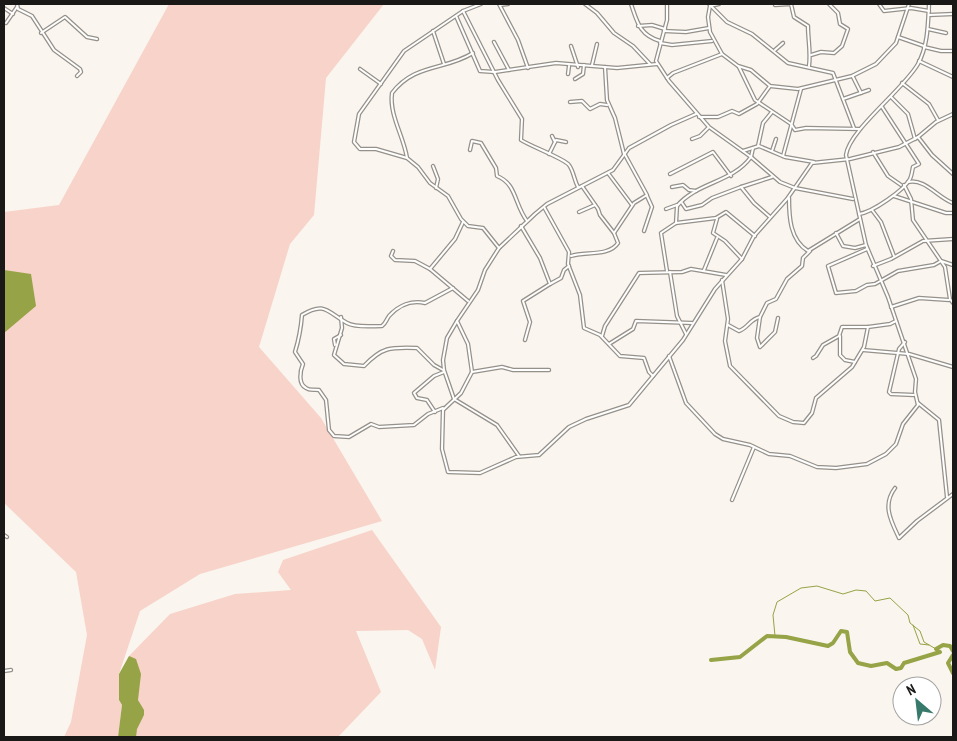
<svg xmlns="http://www.w3.org/2000/svg" width="957" height="741" font-family="'PT Sans Narrow',sans-serif">
	<style>
		.green { fill: #f7d3c9 }
		.water { fill: #96a346 }
		.lines { fill: none; stroke-linecap: round; stroke-linejoin: round }
		.stream { stroke: #96a346; stroke-width: 1 }
		.river { stroke: #96a346; stroke-width: 4 }
		.minor-casing { stroke: #95918a; stroke-width: 4.5 }
		.minor { stroke: #fff; stroke-width: 2 }
	</style>
	<rect width="100%" height="100%" fill="#faf5ee"/>
	<g class="green">
		<polygon points="169,4 384,4 326,78 314,215 290,244 259,347 321,418 382,521 200,574 140,611 119,674 119,700 122,705 118,737 64,737 71,722 87,635 76,572 4,503 4,212 59,205"/>
		<path d="M 372,530 L 441,627 L 435,670 L 422,639 L 408,630 L 356,631 L 381,692 L 338,737 L 136,737 L 136,729 L 144,715 C 144,708 137,703 138,696 C 140,675 144,673 129,656 L 170,614 L 235,594 L 291,590 L 278,572 L 283,560 Z"/>
	</g>
	<g class="water">
		<polygon points="4,270 31,274 36,306 4,333"/>
		<polygon points="129,656 136,659 141,674 138,700 144,710 144,715 137,729 136,737 118,737 122,705 119,700 119,674"/>
	</g>
	<g class="lines">
		<g class="stream">
			<polyline points="913,625 920,644 929,645"/>
			<polyline points="775,636 773,615 777,602 801,588 817,586 843,594 856,590 866,591 875,601 890,598 908,615 910,623 920,631 924,642 936,649"/>
		</g>
		<g class="river">
			<polyline points="953,655 948,663 953,673"/>
			<polyline points="711,660 740,657 767,636 786,637 828,646 833,643 841,631 847,632 850,652 858,663 871,666 887,663 896,669 901,668 904,663 940,652 936,649 943,645 950,646 953,651"/>
		</g>
		<g class="minor-casing">
			<g id="minor">
				<polyline points="17,4 18,9 32,16 54,50 80,69 81,72 77,76"/>
				<polyline points="481,4 463,11 404,51 359,114 354,142 360,149 376,149 407,158 418,167 430,183 448,196 461,219 468,226 483,228 499,248"/>
				<polyline points="499,4 518,40 528,68"/>
				<polyline points="585,4 597,13 614,33 633,46 650,64"/>
				<path d="M 631,4 C 637,21 639,35 660,41"/>
				<polyline points="667,4 667,20 656,61 669,81 709,127 751,157 780,182 795,188 853,199"/>
				<polyline points="709,4 727,22 752,34 788,63 833,73 854,128"/>
				<polyline points="719,4 710,6 708,17 710,32 722,54 738,66 751,70 770,86 798,89 852,76 876,64 896,43 909,4"/>
				<polyline points="879,4 884,11 911,8 929,11"/>
				<polyline points="500,5 508,4"/>
				<path d="M 775,5 L 791,4 L 794,17 L 808,26 C 808,40 811,53 809,66"/>
				<polyline points="4,8 13,14"/>
				<path d="M 463,11 L 498,80 L 522,119 L 521,140 C 530,146 565,159 569,165 C 574,172 574,180 578,187"/>
				<polyline points="929,15 953,14"/>
				<polyline points="456,16 480,71 494,72"/>
				<polyline points="6,23 17,7"/>
				<polyline points="638,26 652,25 665,29"/>
				<polyline points="928,29 946,33"/>
				<polyline points="433,31 444,64"/>
				<polyline points="664,31 686,32 709,28"/>
				<polyline points="41,33 65,17 87,37 97,39"/>
				<polyline points="898,37 924,46"/>
				<polyline points="494,42 509,70"/>
				<polyline points="660,43 672,45 712,41"/>
				<polyline points="571,46 578,67"/>
				<polyline points="924,47 941,51 953,51"/>
				<polyline points="775,50 783,43"/>
				<polyline points="811,55 821,52 834,53 842,46 848,29 840,24 838,13 829,4"/>
				<polyline points="919,61 953,77"/>
				<polyline points="592,65 597,44"/>
				<polyline points="605,67 607,100 615,118 624,154"/>
				<polyline points="739,67 755,100 791,124 795,130 806,128 860,129"/>
				<polyline points="360,69 381,84"/>
				<polyline points="495,72 556,63 617,68 657,64"/>
				<polyline points="568,74 569,66"/>
				<polyline points="853,77 861,93"/>
				<polyline points="667,78 673,73 722,54"/>
				<polyline points="575,79 583,74 584,65"/>
				<polyline points="902,83 929,104 938,120"/>
				<polyline points="891,97 908,114 915,139"/>
				<polyline points="843,99 869,90"/>
				<polyline points="570,102 582,101 590,109 600,104 607,105"/>
				<polyline points="696,114 671,125 629,148 613,170 547,204 535,214 499,248 485,270 478,290 457,321 468,344 472,372 461,393 443,410 442,449 448,472 480,473 516,457 539,455 569,427 586,419 629,405 683,340 715,289 742,259 754,236 787,199 812,163 850,159 899,147 918,137 936,122 953,114"/>
				<polyline points="699,117 718,117 732,111 739,114 757,104 770,86"/>
				<polyline points="552,136 555,142"/>
				<polyline points="918,137 932,155 953,174"/>
				<polyline points="692,139 700,136 708,128"/>
				<polyline points="758,146 763,123 772,112"/>
				<path d="M 470,150 L 472,141 L 481,143 L 496,168 L 497,176 C 517,184 514,204 527,221"/>
				<polyline points="743,151 759,146 785,157 814,162"/>
				<polyline points="772,151 776,139"/>
				<polyline points="873,152 888,176 901,185"/>
				<polyline points="549,154 556,140 566,142"/>
				<polyline points="783,156 801,89"/>
				<polyline points="751,157 753,148"/>
				<path d="M 407,158 C 404,137 389,115 392,93 C 415,63 444,71 473,53"/>
				<polyline points="433,166 438,179 436,188"/>
				<polyline points="608,173 632,205"/>
				<polyline points="670,174 713,152 731,176"/>
				<path d="M 908,182 C 925,178 938,198 953,203"/>
				<polyline points="904,185 911,199 913,220 945,267 950,299 953,303"/>
				<polyline points="672,187 683,185 689,190 696,191"/>
				<polyline points="741,187 754,203 770,217"/>
				<polyline points="894,196 946,213 953,213"/>
				<path d="M 789,198 C 789,217 790,240 808,251 L 860,219"/>
				<polyline points="682,203 686,209 702,205 712,198 741,187 772,177"/>
				<polyline points="544,207 569,252 568,264 580,295 584,328 600,335 620,356 644,358 649,372 653,376"/>
				<polyline points="666,209 677,205"/>
				<polyline points="872,210 881,222 894,256"/>
				<polyline points="579,212 595,205"/>
				<path d="M 859,214 C 873,212 904,190 910,179 C 912,175 912,171 913,167 L 919,164 L 882,107"/>
				<polyline points="717,219 713,233 725,241 742,259"/>
				<polyline points="676,223 716,218 726,212 755,236"/>
				<polyline points="521,226 540,258 550,284 523,301 530,322 525,340"/>
				<polyline points="644,231 652,207 647,196"/>
				<polyline points="614,233 634,203 647,195 624,153"/>
				<polyline points="836,233 843,246 855,248 866,245"/>
				<polyline points="867,249 828,266 836,293 856,291 867,285 875,284 898,271 934,265 941,261 953,265"/>
				<polyline points="393,251 391,256 395,260 415,261 430,269 468,301"/>
				<path d="M 571,256 C 584,251 609,257 618,243 L 614,233 L 600,215 L 598,209 L 582,186"/>
				<polyline points="873,266 891,259 923,241 953,239"/>
				<polyline points="430,269 455,239 463,222"/>
				<polyline points="704,270 717,238"/>
				<path d="M 667,271 L 661,233 L 676,223 L 677,206 C 697,182 732,183 751,157"/>
				<polyline points="670,272 677,316 686,334"/>
				<polyline points="722,280 728,319 725,341 730,366 779,416 793,422 804,423 812,413 816,398 852,367 864,347 868,327 890,324 896,321"/>
				<polyline points="550,284 561,278 564,270 569,266"/>
				<polyline points="891,307 919,298 949,300"/>
				<path d="M 341,317 L 342,328 L 334,355 L 344,364 L 364,366 C 382,347 390,347 417,348 L 434,365 L 443,370"/>
				<polyline points="760,317 757,338 760,347 775,332 778,318"/>
				<polyline points="457,321 447,338 443,360 444,370 454,399 497,425 519,456"/>
				<path d="M 728,325 L 739,331 C 748,328 750,319 760,317 L 767,303 L 776,299 L 787,279 L 802,266 L 803,258 L 810,251"/>
				<polyline points="602,336 605,326 639,273 682,272 691,269 726,275"/>
				<polyline points="840,336 840,355 845,360 855,362"/>
				<polyline points="905,342 899,349 889,392 891,394 914,395"/>
				<polyline points="609,344 633,329 636,321 692,323"/>
				<polyline points="335,345 334,339 341,335"/>
				<polyline points="863,350 909,354 953,367"/>
				<path d="M 669,356 L 686,403 L 715,434 L 723,439 L 750,445 L 769,454 L 790,456 L 817,467 L 836,468 L 867,464 L 886,454 L 896,444 L 903,424 L 918,405 L 915,392 L 916,379 L 888,297 L 866,245 L 846,155 C 849,130 904,89 918,64 C 928,46 928,24 929,4"/>
				<polyline points="813,358 816,356 823,345 839,336 842,327 868,327"/>
				<polyline points="472,372 502,367 513,370 549,370"/>
				<polyline points="918,403 939,420 947,497"/>
				<path d="M 443,408 L 428,414 L 414,425 L 379,427 L 371,424 L 349,437 L 334,436 L 329,430 L 326,400 L 319,390 C 314,389 310,391 306,388 C 298,384 300,371 303,364 L 295,352 C 299,339 301,328 302,315 C 325,301 327,312 347,323 C 356,328 372,326 382,326 C 386,323 386,320 389,316 C 399,305 412,300 425,303 L 453,288"/>
				<polyline points="435,412 427,400 417,398 414,393 434,376 444,372"/>
				<path d="M 895,488 C 882,505 891,521 899,538 L 917,521 L 953,494"/>
				<polyline points="732,500 754,447"/>
				<polyline points="4,535 7,537"/>
				<polyline points="4,671 11,670"/>
			</g>
		</g>
		<use href="#minor" class="minor"/>
	</g>
	<rect width="957" height="741" fill="none" stroke="#1b1917" stroke-width="10"/>
	<g transform="translate(917 701) rotate(332)"><circle r="24" fill="#ffffff" stroke="#a4a3a2"/>
	<path d="M0-4L9 19L0 12L-9 19Z" fill="#377a6c"/>
	<text y="-8" font-size="14" font-weight="bold" text-anchor="middle" fill="#1b1917">N</text>
	</g>
</svg>
